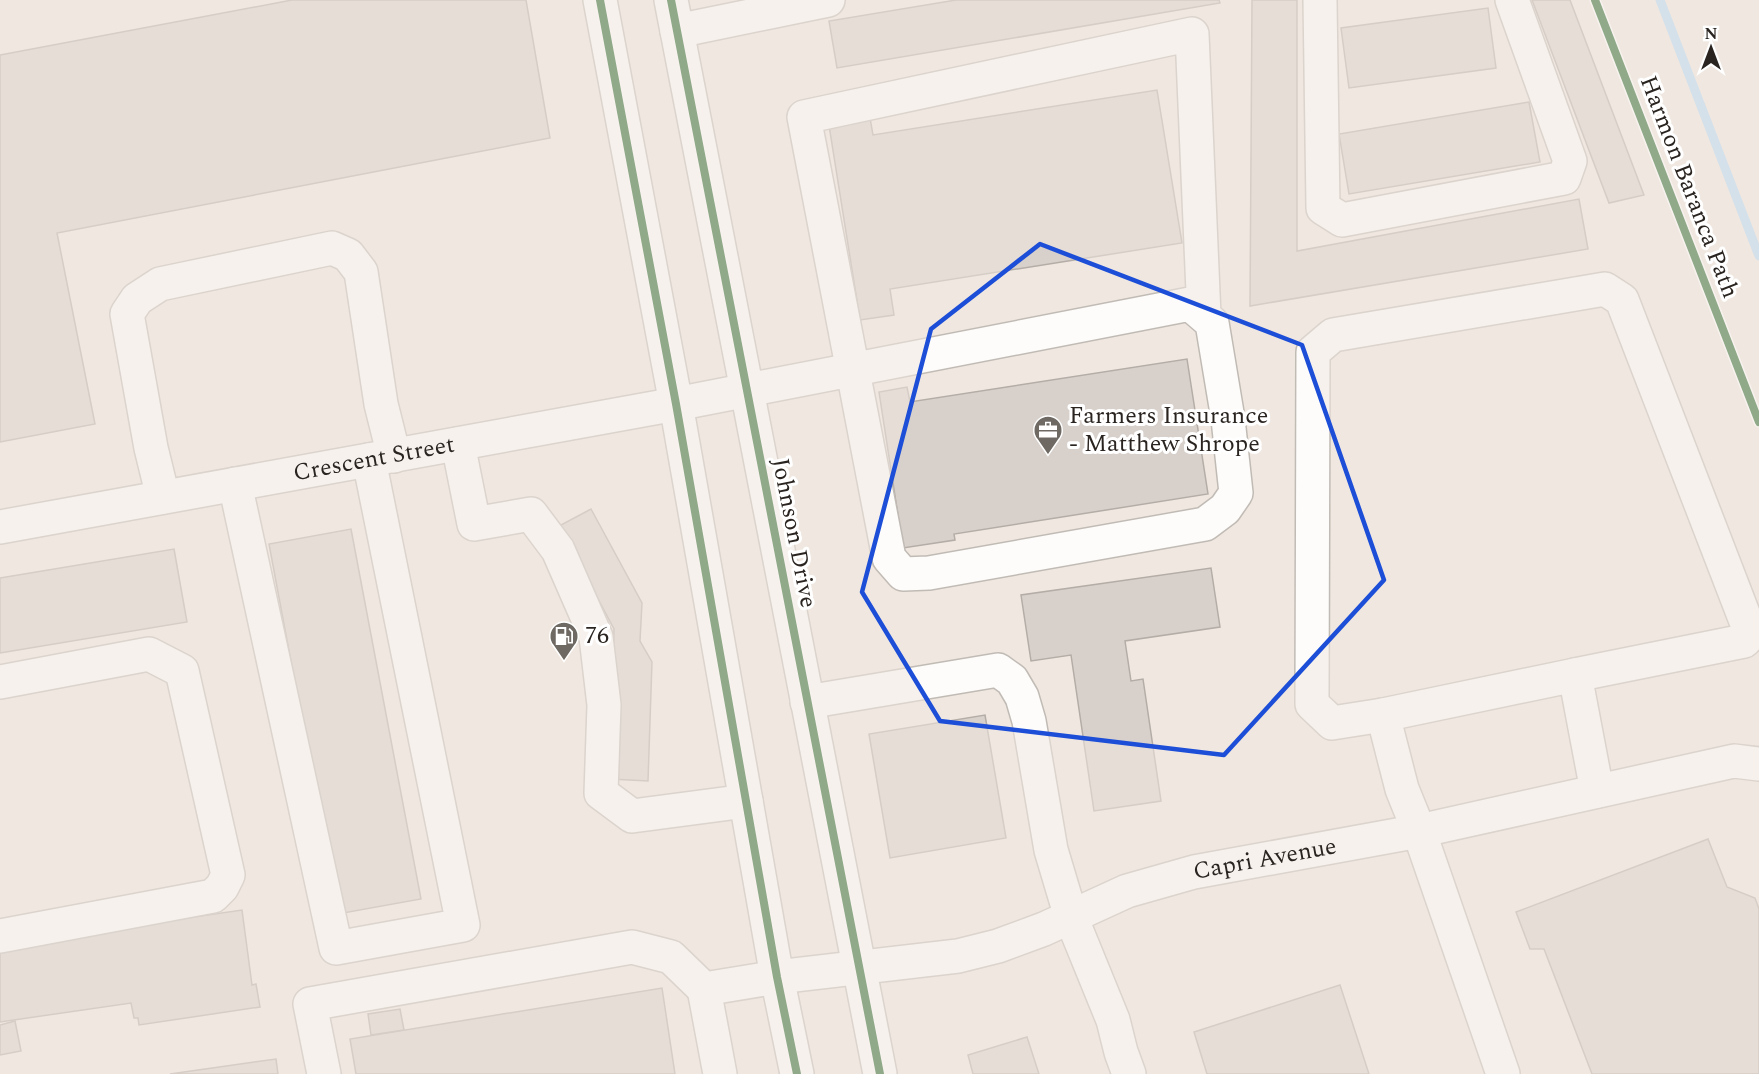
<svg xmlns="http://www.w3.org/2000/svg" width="1759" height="1074" font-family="Spectral,serif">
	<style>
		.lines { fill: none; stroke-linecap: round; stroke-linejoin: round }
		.stream { stroke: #b2d8f5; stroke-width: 9 }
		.building { fill: #d7d0cb; stroke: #b4ada7; stroke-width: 1.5 }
		.minor-casing { stroke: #c1bbb5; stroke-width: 36 }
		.major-casing { stroke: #c1bbb5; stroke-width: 36 }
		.minor { stroke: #fdfcfa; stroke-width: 33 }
		.major { stroke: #fdfcfa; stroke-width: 33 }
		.cycleway-casing { stroke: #fff; stroke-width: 11 }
		.cycleway { stroke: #1b5e20; stroke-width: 8 }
		.marked { fill: none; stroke: #1d4ed8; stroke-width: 4.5; stroke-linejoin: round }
		.labels { text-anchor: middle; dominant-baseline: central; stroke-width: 6; stroke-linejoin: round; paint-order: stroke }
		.street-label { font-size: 24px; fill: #2a2420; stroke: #fff }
		.poi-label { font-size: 24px; fill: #2a2420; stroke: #fff; text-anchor: start }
	</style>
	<rect width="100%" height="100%" fill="#f0e8e0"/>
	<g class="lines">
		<polyline class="stream" points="1660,0 1759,256"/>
	</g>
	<g class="building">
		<polygon points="292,0 526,0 550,138 57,233 95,424 0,442 0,55"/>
		<polygon points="956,0 1219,0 1220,3 837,68 829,21"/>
		<polygon points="1252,0 1297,0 1297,251 1579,199 1588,249 1250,306"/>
		<polygon points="1532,0 1570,0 1644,195 1609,203"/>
		<polygon points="1488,8 1496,68 1349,88 1341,28"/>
		<polygon points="1157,90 1182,243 890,289 894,315 860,320 828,119 869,112 873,135"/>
		<polygon points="1529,102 1540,162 1349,194 1339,134"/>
		<polygon points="1187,359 1208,494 954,534 955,540 903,548 879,392 907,387 910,402"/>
		<polygon points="591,509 642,603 640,641 652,662 648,781 610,779 614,629 559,526"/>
		<polygon points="351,529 421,899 338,914 269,544"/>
		<polygon points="174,549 187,622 0,653 0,578"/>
		<polygon points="1211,568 1220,627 1125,641 1131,681 1143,679 1161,801 1094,811 1071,655 1031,661 1021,595"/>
		<polygon points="985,715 1006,838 890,858 869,734"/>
		<polygon points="1708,839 1727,887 1755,898 1759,909 1759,1074 1592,1074 1544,949 1530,949 1516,912"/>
		<polygon points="242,910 252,985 256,984 260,1007 139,1025 138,1018 134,1018 131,1003 0,1022 0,945"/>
		<polygon points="1340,985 1369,1074 1207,1074 1194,1032"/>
		<polygon points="662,988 675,1074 356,1074 350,1039"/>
		<polygon points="400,1009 404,1030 371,1035 368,1014"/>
		<polygon points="15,1021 21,1051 0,1055 0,1025"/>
		<polygon points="1027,1037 1039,1074 973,1074 968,1055"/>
		<polygon points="276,1059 278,1074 170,1074"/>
	</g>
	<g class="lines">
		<g class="minor-casing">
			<g id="minor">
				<polyline points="1320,0 1323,208 1342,220 1564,178 1570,161 1512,0"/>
				<polyline points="677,31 828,0"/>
				<polyline points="458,444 474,524 531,514 558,550 596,637 604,705 601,793 632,816 746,801"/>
				<polyline points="235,484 336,948 463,925 369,460"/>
				<polyline points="163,497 151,448 127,314 137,299 160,284 332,248 348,255 361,272 381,404 394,456"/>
				<path id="s1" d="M 0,527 L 676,404 L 1190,304 L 1212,323 L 1228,419 L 1236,493 L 1225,509 L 1205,524 L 929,573 L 903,574 L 889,558 L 804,117 L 1192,34 L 1204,316"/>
				<polyline points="0,682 149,654 182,671 228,875 222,887 213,896 0,936"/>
				<polyline points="807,702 998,670 1012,680 1022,697 1029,721 1051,850 1071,917 1113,1020 1121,1052 1129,1074"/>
				<polyline points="1383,715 1332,723 1312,704 1313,352 1333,335 1605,289 1622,300 1751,634 1744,641 1575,675"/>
				<polyline points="704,989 720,1074"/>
				<path id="s2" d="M 324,1074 L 310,1004 L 632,947 L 671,957 L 704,989 L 777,977 L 958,956 L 998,946 L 1044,929 L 1127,891 L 1194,872 L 1419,831 L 1734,761 L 1759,764"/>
				<polyline points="1503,1074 1419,831 1402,789 1383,715 1575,675 1597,791"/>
			</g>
		</g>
		<g class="major-casing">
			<g id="major">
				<polyline points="600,0 676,404 777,977 797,1074"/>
				<polyline points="671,0 880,1074"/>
			</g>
		</g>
		<use href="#minor" class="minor"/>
		<use href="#major" class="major"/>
		<g class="cycleway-casing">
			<g id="cycleway">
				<polyline points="600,0 676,404 777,977 797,1074"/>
				<polyline points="671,0 880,1074"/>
				<polyline points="1595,0 1759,422"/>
			</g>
		</g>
		<use href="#cycleway" class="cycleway"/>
	</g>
	<path d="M0 0H1759V1074H0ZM 1040,244 L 1302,345 L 1384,580 L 1224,755 L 940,721 L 862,592 L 931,329 Z" fill="#f0e8e0" fill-opacity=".55" fill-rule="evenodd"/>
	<path class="marked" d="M 1040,244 L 1302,345 L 1384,580 L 1224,755 L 940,721 L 862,592 L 931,329 Z"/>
	<defs>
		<g id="office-pin" transform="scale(1.5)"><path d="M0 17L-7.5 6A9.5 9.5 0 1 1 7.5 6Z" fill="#6f6963" stroke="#fff"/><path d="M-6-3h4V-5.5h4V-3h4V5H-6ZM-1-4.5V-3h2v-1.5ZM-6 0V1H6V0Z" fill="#fff"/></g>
		<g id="fuel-pin" transform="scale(1.5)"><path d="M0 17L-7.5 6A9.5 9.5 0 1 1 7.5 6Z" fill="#6f6963" stroke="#fff"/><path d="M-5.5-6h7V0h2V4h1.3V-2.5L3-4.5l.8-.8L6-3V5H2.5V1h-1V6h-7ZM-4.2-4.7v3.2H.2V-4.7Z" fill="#fff"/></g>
	</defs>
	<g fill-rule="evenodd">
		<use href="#office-pin" x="1048" y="430"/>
		<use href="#fuel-pin" x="564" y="636"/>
	</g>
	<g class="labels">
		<g class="street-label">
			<text transform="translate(1689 187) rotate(69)">Harmon Baranca Path</text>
			<text stroke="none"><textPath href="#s1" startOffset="380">Crescent Street</textPath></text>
			<text transform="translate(794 533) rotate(79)">Johnson Drive</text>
			<text stroke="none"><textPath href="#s2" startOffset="1064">Capri Avenue</textPath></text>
		</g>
		<g class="poi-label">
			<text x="1069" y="416">Farmers Insurance<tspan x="1069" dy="28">- Matthew Shrope</tspan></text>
			<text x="585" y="636">76</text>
		</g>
	</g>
	<g transform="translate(1711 48)" stroke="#ffffff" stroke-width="4.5" paint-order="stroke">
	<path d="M0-4.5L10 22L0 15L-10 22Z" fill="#2a2420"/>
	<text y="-9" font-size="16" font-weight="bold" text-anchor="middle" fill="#2a2420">N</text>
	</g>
</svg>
